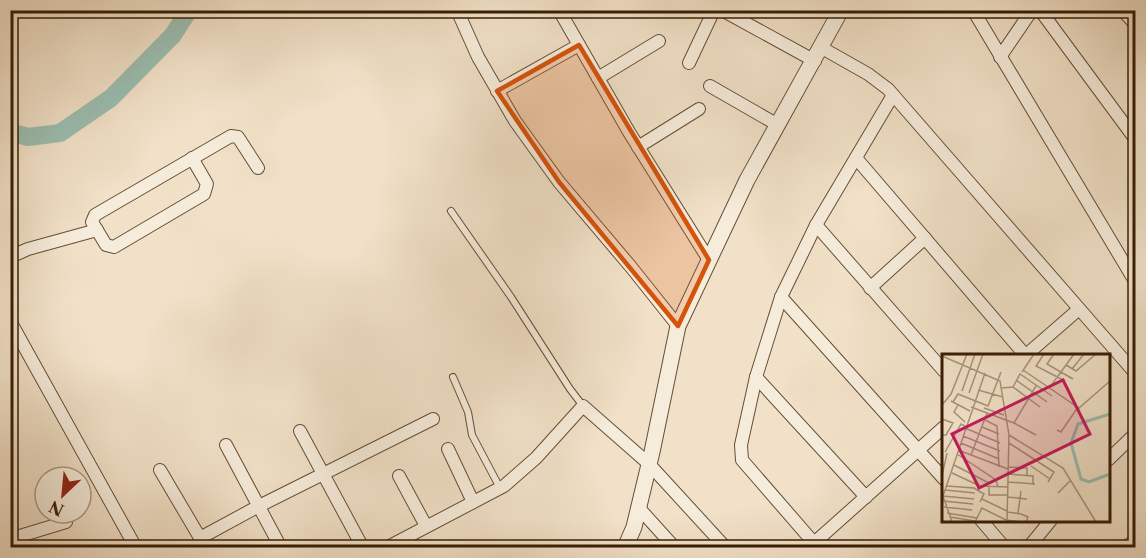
<svg xmlns="http://www.w3.org/2000/svg" width="1146" height="558" font-family="'Libre Caslon Text',serif">
	<style>
		.lines { fill: none; stroke-linecap: round; stroke-linejoin: round }
		.river { stroke: #9bbeb1; stroke-width: 18 }
		.service-casing { stroke: #664e34; stroke-width: 8 }
		.minor-casing { stroke: #664e34; stroke-width: 14 }
		.tertiary-casing { stroke: #664e34; stroke-width: 17 }
		.service { stroke: #f6ecdb; stroke-width: 6 }
		.minor { stroke: #f6ecdb; stroke-width: 12 }
		.tertiary { stroke: #f6ecdb; stroke-width: 15 }
		.marked { fill: #d6530b; fill-opacity: 0.2; stroke: #d6530b; stroke-width: 4.5; stroke-linejoin: round }
		.inset-river { fill: none; stroke: #9bbeb1; stroke-width: 3 }
		.inset-road { fill: none; stroke: #a79379; stroke-width: 1.5 }
		.view { fill: #c2185b; fill-opacity: 0.15; stroke: #c2185b; stroke-width: 3 }
		.inset-edge { fill: none; stroke: #371d03; stroke-width: 3 }
	</style>
	<rect width="100%" height="100%" fill="#f1e1c8"/>
	<filter id="stains"><feTurbulence type="fractalNoise" baseFrequency=".00333" numOctaves="4"/><feColorMatrix values="0 0 0 0 .2 0 0 0 0 .09 0 0 0 0 .02 0 0 0 .5 -.17"/></filter>
	<radialGradient id="worn" r=".72"><stop offset=".6" stop-color="#630" stop-opacity="0"/><stop offset="1" stop-color="#630" stop-opacity=".3"/></radialGradient>
	<g class="lines">
		<polyline class="river" points="10,132 28,137 60,133 111,98 173,35 189,10"/>
		<g class="service-casing">
			<g id="service">
				<polyline points="451,211 511,297 570,389 583,406"/>
				<polyline points="453,377 468,412 472,435 500,488"/>
			</g>
		</g>
		<g class="minor-casing">
			<g id="minor">
				<polyline points="457,10 478,57 515,121 559,182 631,267 678,326"/>
				<polyline points="559,10 629,132 709,260"/>
				<polyline points="722,10 815,61"/>
				<polyline points="973,10 1136,283"/>
				<polyline points="1040,10 1136,140"/>
				<polyline points="1122,10 1136,25"/>
				<polyline points="822,48 868,74 888,89 1136,374"/>
				<polyline points="1000,57 1032,10"/>
				<polyline points="689,63 714,10"/>
				<polyline points="598,78 659,41"/>
				<polyline points="710,86 778,125"/>
				<polyline points="497,91 579,45"/>
				<polyline points="638,147 699,109"/>
				<polyline points="856,158 1026,356"/>
				<polyline points="816,225 944,371"/>
				<polyline points="97,230 106,245 114,247 204,194 207,184 192,158"/>
				<polyline points="10,257 28,249 97,230 92,222 95,215 231,136 238,137 258,168"/>
				<polyline points="870,288 925,238"/>
				<polyline points="781,297 944,479"/>
				<polyline points="10,321 136,548"/>
				<polyline points="1025,356 1079,309"/>
				<polyline points="756,377 866,497"/>
				<polyline points="300,431 363,548"/>
				<polyline points="226,445 281,548"/>
				<polyline points="448,449 473,502"/>
				<polyline points="1108,460 1136,433"/>
				<polyline points="160,470 206,548"/>
				<polyline points="399,476 426,526"/>
				<polyline points="638,507 675,548"/>
				<polyline points="981,520 1005,548"/>
				<polyline points="200,538 259,506 433,419"/>
				<polyline points="10,539 66,522"/>
				<polyline points="814,543 742,460 741,445 756,377 781,297 816,225 893,95"/>
				<polyline points="386,548 504,486 536,458 583,406 649,464 726,548"/>
				<polyline points="816,548 814,543 944,427"/>
				<polyline points="1028,548 1051,520"/>
				<polyline points="1124,548 1136,540"/>
			</g>
		</g>
		<g class="tertiary-casing">
			<polyline id="tertiary" points="625,548 634,527 652,452 678,326 747,180 841,10"/>
		</g>
		<use href="#service" class="service"/>
		<use href="#minor" class="minor"/>
		<use href="#tertiary" class="tertiary"/>
	</g>
	<path class="marked" d="M 579,45 L 709,260 L 678,326 L 559,182 L 497,91 Z"/>
	<g transform="translate(942 354)">
		<rect width="168" height="168" fill="#f1e1c8"/>
		<path class="inset-river" d="M 168,60 L 136,70 L 129,89 L 139,125 L 147,128 L 168,120"/>
		<path class="inset-road" d="M 102,0 L 94,12 L 123,27M 112,0 L 105,10 L 131,25M 0,2 L 58,27 L 67,81 L 65,168M 124,11 L 134,17 L 154,0M 130,15 L 142,0M 81,16 L 137,54 L 168,27M 80,18 L 92,0M 74,26 L 105,48M 71,33 L 78,20 L 110,42M 108,33 L 132,0M 60,34 L 71,33 L 98,53M 36,36 L 61,43M 20,37 L 33,0M 27,39 L 41,0M 9,47 L 28,57M 11,48 L 16,40 L 46,52 L 59,18M 0,51 L 9,40 L 25,0M 16,51 L 12,58 L 23,68M 29,53 L 72,69 L 94,32M 42,54 L 62,61M 0,65 L 11,69 L 4,81 L 0,81M 43,66 L 55,72 L 57,113M 72,69 L 94,81M 40,73 L 57,80M 23,74 L 58,89M 115,76 L 119,78 L 136,53M 67,81 L 121,114 L 154,168M 21,82 L 58,97M 19,89 L 57,105M 67,89 L 112,118 L 106,128M 16,96 L 66,115M 3,98 L 19,70 L 23,72M 15,100 L 54,126 L 56,133M 29,101 L 45,59M 12,111 L 47,129M 89,112 L 108,125M 66,113 L 85,114 L 85,121M 10,119 L 38,132 L 66,133M 66,120 L 91,122 L 91,130M 0,122 L 5,99M 66,128 L 93,130M 5,132 L 32,134 L 42,140 L 38,148M 47,132 L 47,141 L 65,141M 3,136 L 33,139M 116,139 L 129,126M 1,142 L 32,145M 65,143 L 85,145M 40,145 L 65,157M 1,147 L 31,150M 2,153 L 30,156M 65,158 L 79,160 L 86,163 L 84,168M 5,159 L 35,164M 76,159 L 79,137M 8,163 L 33,167M 10,168 L 1,142 L 43,19M 33,168 L 40,154 L 64,166 L 80,168"/>
		<path class="view" d="M 121,26 L 148,80 L 37,134 L 10,80 Z"/>
		<rect width="168" height="168" class="inset-edge"/>
	</g>
	<rect width="1146" height="558" fill="none" stroke="#f1e1c8" stroke-width="36"/>
	<rect x="12" y="12" width="1122" height="534" fill="none" stroke="#371d03" stroke-width="3"/>
	<rect x="18" y="18" width="1110" height="522" fill="none" stroke="#371d03" stroke-width="1.5"/>
	<g transform="translate(63 495) rotate(206)"><circle r="28" fill="#f6ecdb" stroke="#aa9985" stroke-width="1.5"/>
	<path d="M0-4.5L10 22L0 15L-10 22Z" fill="#8f2418"/>
	<text y="-9" font-size="16" font-weight="bold" text-anchor="middle" fill="#371d03">N</text>
	</g>
	<rect width="100%" height="100%" filter="url(#stains)"/>
	<rect width="100%" height="100%" fill="url(#worn)"/>
</svg>
